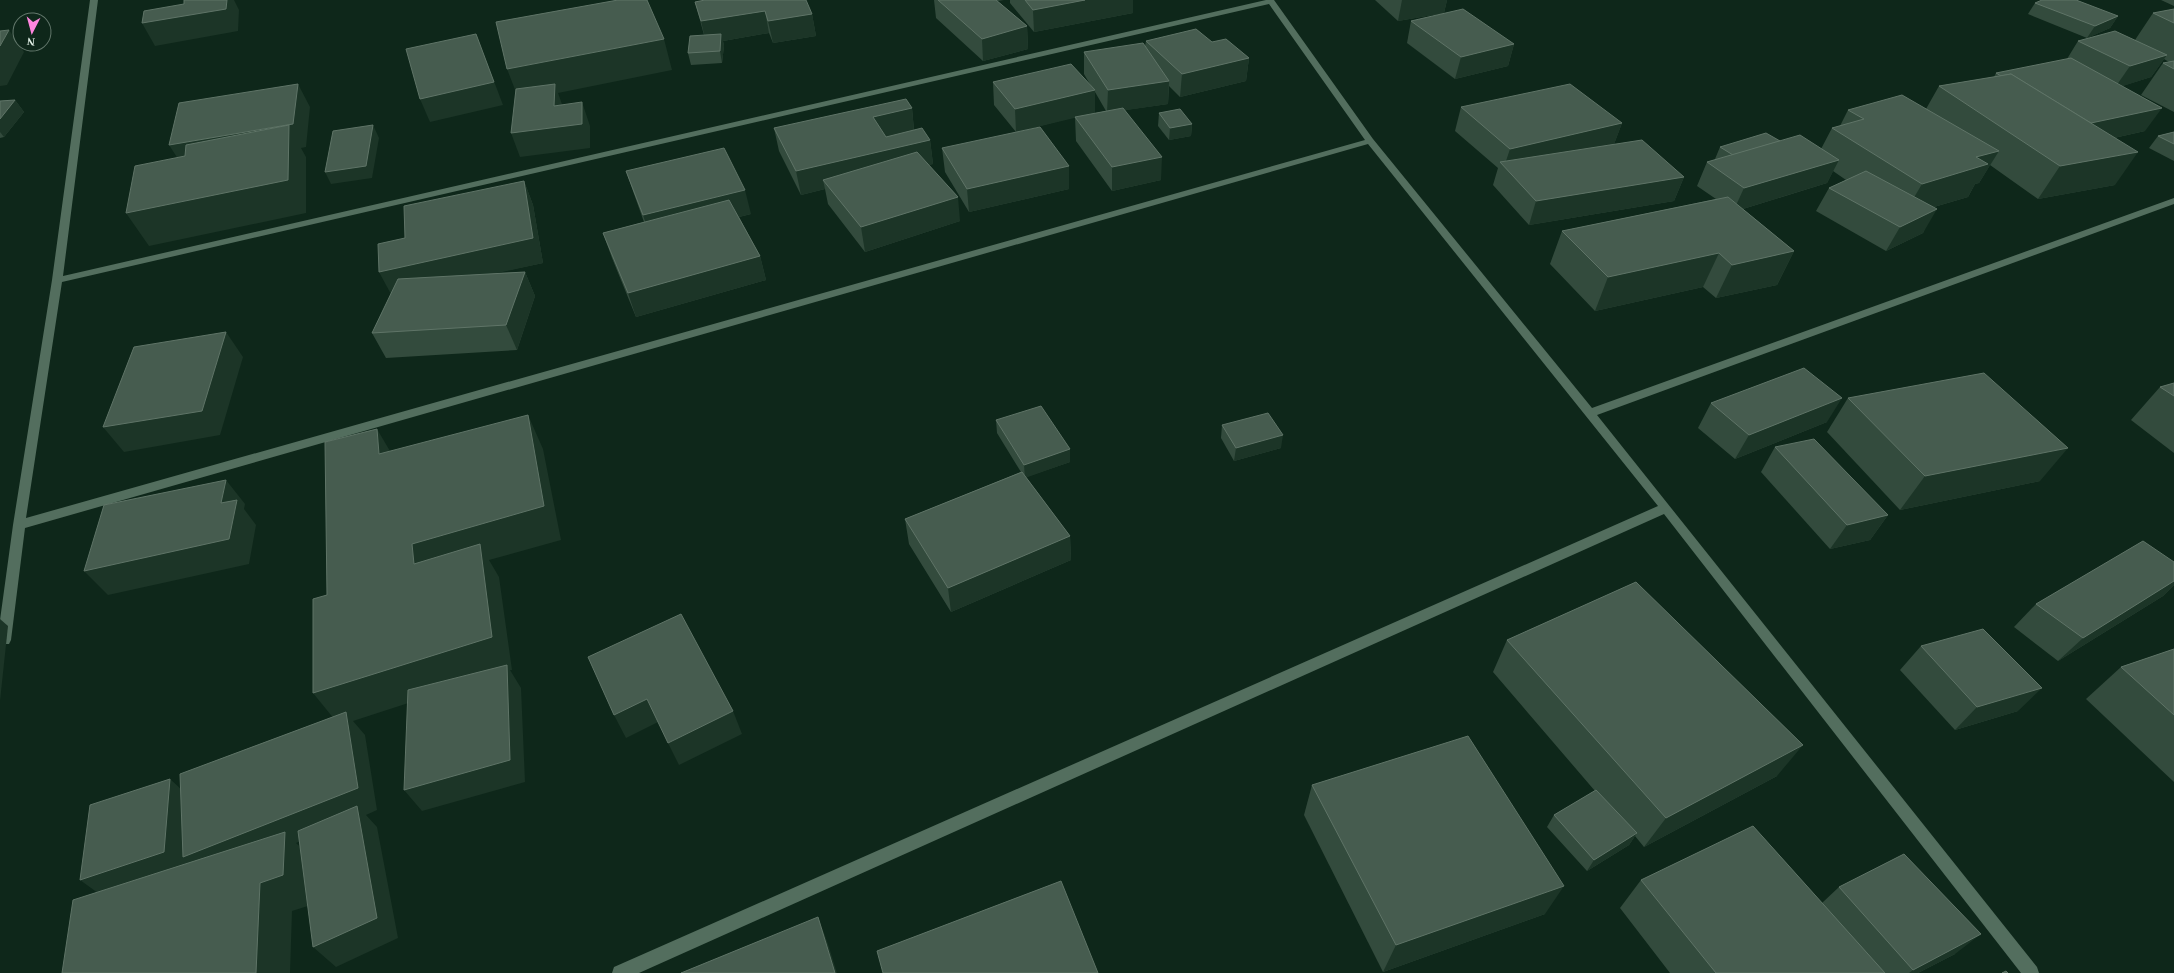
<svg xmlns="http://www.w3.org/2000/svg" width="2174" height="973" font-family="'Times New Roman',serif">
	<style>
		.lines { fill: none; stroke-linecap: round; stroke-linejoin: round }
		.street { fill: #536e5e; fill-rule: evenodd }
		.wall { fill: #334b3d; fill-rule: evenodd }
		.shaded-wall { fill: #1c3527 }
		.building { fill: #465c4f; stroke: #5f7467 }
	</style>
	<rect width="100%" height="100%" fill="#0e271a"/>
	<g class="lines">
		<path class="street" d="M 90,0 L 98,0 L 63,276 L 1266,0 L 1274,0 L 1373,139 L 1592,408 L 2174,198 L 2174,204 L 1597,415 L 2037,967 L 2039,973 L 2021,973 L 1664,514 L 639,973 L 612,973 L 614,967 L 1658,506 L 1368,144 L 25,528 L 11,640 L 9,644 L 0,644 L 0,620 L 13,525 L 52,280 ZM 1269,4 L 1365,140 L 26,518 L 62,282 Z"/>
	</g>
	<g class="wall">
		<polygon points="934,0 1004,0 997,1 1027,26 1028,49 983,61 936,18"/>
		<polygon points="1010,0 1133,0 1133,13 1034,32 1010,3"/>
		<polygon points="1375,0 1447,0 1444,13 1398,21"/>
		<polygon points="2161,0 2174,0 2174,6"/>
		<polygon points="695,2 812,14 816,36 773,43 769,33 723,41 724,46 722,63 691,65 688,53 704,35"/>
		<polygon points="2035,3 2118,16 2110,28 2087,38 2028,14"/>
		<polygon points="2174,9 2174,112 2141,95 2163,63 2169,62 2164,59 2151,77 2122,86 2145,131 2114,138 2115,185 2038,199 1990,165 1979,183 1975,184 1968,197 1934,207 1923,233 1886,251 1816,211 1829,188 1846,180 1833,171 1827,183 1743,209 1794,251 1777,285 1716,298 1703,287 1595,311 1550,264 1562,231 1716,199 1697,186 1707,162 1716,160 1715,159 1720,147 1780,141 1821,149 1832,128 1840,126 1848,110 1926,109 1939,86 1994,77 1996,73 2067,59 2078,41 2135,40 2153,13"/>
		<polygon points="1411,21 1514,44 1508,66 1455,79 1407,43"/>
		<path d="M 1146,41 L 1212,42 L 1249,58 L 1246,81 L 1180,97 L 1169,86 L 1168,104 L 1125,110 L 1161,180 L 1112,191 L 1076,141 L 1075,117 L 1016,132 L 994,105 L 993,82 L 1091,86 L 1084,74 L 1084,52 L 1145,46 ZM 1095,92 L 1106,111 L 1075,117 L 1095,113 Z"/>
		<polygon points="15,100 24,112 4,137 0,138 0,101"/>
		<polygon points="1461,107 1622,123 1614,144 1684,177 1674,201 1529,225 1493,185 1498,168 1455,131"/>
		<polygon points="912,108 914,130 930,140 933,164 928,165 960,221 865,252 828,204 825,189 801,195 779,151 774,128"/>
		<polygon points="1159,113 1192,124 1191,136 1169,140 1158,126"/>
		<polygon points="2174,132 2174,161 2149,148 2158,136"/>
		<polygon points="942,148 1069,189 969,212 945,172"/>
		<polygon points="626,171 751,214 739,217 760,256 766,280 636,317 612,258 603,233 644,222 634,194"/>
		<polygon points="524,181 533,205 543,263 494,273 525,272 535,296 517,350 386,358 372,333 391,294 405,238"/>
		<polygon points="2174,383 2174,453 2131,420 2160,387"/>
		<polygon points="1848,398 2040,481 1900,510 1827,432"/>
		<polygon points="1711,403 1827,422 1735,459 1698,428"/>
		<polygon points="996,420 1070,449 1070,462 1026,477 1070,536 1071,560 951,612 909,544 905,519 1021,472 997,433"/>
		<polygon points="1222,425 1281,448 1234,461 1221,438"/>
		<polygon points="1775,447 1888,515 1870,540 1830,549 1761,472"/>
		<polygon points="2174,562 2174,585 2163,596 2058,661 2014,627 2036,604"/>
		<polygon points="1507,640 1777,776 1644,847 1635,836 1629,845 1587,871 1547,827 1554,815 1595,791 1493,672"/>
		<polygon points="1921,646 2018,711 1955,730 1900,670"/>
		<polygon points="2174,649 2174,782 2086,699 2121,667"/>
		<polygon points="1312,785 1545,914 1383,972 1304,815"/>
		<polygon points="1641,880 1822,903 1839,887 1955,954 1918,973 1670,973 1620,908"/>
	</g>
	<g class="shaded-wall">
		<polygon points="227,0 234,0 239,10 238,31 155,46 142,23"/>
		<polygon points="1085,0 1133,0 1133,13 1034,32 1033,10"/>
		<polygon points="1402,0 1447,0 1444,13 1398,21"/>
		<polygon points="765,11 769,33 723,41 724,46 722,63 720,51 706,43 701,21"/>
		<polygon points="812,14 816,36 773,43 768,21"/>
		<polygon points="2118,16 2110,28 2087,38 2095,26"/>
		<polygon points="1027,26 1028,49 983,61 982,39"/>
		<polygon points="9,30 24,52 7,85 0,86 0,46"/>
		<polygon points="476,34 503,105 430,122 420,99"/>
		<polygon points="664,39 672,70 558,93 563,107 582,102 590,126 590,148 520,157 511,133 519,100 507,69"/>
		<polygon points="1514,44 1508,66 1455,79 1461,57"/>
		<polygon points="2167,55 2151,77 2114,89 2130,66"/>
		<polygon points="1249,58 1246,81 1180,97 1182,74"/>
		<polygon points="1169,81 1168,104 1107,113 1108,90"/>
		<polygon points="298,84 310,107 306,147 301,148 306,157 306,213 149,246 126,213 184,168 169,145"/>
		<polygon points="1095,90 1095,113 1016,132 1015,109"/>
		<polygon points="15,100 24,112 4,137 0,132 0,119"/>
		<polygon points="912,108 914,131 876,140 873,117"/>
		<polygon points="2162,108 2145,131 2069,148 2085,124"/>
		<polygon points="1622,123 1613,147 1504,167 1510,149"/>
		<polygon points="1192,124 1191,136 1169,140 1170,128"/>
		<polygon points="373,125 379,138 372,178 331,184 325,172"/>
		<polygon points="930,140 933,164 830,188 823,180 825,189 801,195 796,171"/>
		<polygon points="1999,151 1979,183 1975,184 1968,197 1903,216 1922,184 1976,157"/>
		<polygon points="2138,152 2115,185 2038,199 2060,166"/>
		<polygon points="1162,157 1161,180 1112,191 1112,167"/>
		<polygon points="1839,160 1827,183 1733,212 1744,188"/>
		<polygon points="1069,166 1069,189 969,212 967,189"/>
		<polygon points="1684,177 1674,201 1529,225 1536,201"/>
		<polygon points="524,181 533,205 543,263 392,296 379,272"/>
		<polygon points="745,190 751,214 651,239 643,215"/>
		<polygon points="958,197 960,221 865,252 861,227"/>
		<polygon points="1937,209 1923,233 1886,251 1900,227"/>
		<polygon points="1794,251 1777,285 1716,298 1732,265"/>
		<polygon points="1719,253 1703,287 1595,311 1608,277"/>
		<polygon points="760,256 766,280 636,317 628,293"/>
		<polygon points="525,272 535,296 517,350 506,325"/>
		<polygon points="226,332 243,357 220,435 124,452 103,427"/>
		<polygon points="1842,398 1827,422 1735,459 1749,435"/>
		<polygon points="528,415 543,449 561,540 489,560 499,577 512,670 510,670 521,688 525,782 422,811 404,790 507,671 353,721 365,735 377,810 366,815 377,827 398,938 336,967 313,947 359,817 296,843 315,861 314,904 292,911 290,973 256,973 109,901 80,880 170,779 194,801 339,725 313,693 414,564 412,544"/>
		<polygon points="377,429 397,463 379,454"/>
		<polygon points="1283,435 1281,448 1234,461 1236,448"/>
		<polygon points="2068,448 2040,481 1900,510 1925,476"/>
		<polygon points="1070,449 1070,462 1025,478 1024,465"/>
		<polygon points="226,480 245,504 244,509 256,525 249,564 108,595 84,571 221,503"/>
		<polygon points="1888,515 1870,540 1830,549 1847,525"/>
		<polygon points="1070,536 1071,560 951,612 948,588"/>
		<polygon points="2174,581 2174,585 2163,596 2058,661 2083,638"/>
		<polygon points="0,619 8,626 0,701"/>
		<polygon points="2042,688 2018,711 1955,730 1977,707"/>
		<polygon points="647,699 658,722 626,738 614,715"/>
		<polygon points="733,711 742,734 679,765 668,743"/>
		<polygon points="1803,745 1777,776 1644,847 1666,818"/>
		<polygon points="1637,833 1629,845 1587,871 1594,860"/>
		<polygon points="1564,886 1545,914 1383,972 1396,945"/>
		<polygon points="818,917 828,944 837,973 835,973"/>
		<polygon points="1981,934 1955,954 1918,973 1909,973 1913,970"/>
	</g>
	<g class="building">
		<polygon points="184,0 227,0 226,9 142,23 144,11 184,4"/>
		<polygon points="618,0 647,0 664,39 507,69 496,22"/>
		<polygon points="705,0 806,0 812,14 768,21 765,11 701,21 695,2"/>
		<polygon points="938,0 996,0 1027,26 982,39"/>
		<polygon points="1025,0 1085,0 1033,10"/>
		<polygon points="2042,0 2076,0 2118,16 2095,26 2035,3"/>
		<polygon points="1463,9 1514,44 1461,57 1411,21"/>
		<polygon points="2174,9 2174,23 2153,13"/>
		<polygon points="1196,29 1212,42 1226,39 1249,58 1182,74 1146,41"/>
		<polygon points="9,30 0,46 0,31"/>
		<polygon points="2115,31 2167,55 2130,66 2078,41"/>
		<polygon points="476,34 494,82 420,99 406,49"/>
		<polygon points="721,34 720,51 688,53 690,36"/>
		<polygon points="1143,43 1169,81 1108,90 1084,52"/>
		<polygon points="2071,58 2162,108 2091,123 2011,74 2001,76 1996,73"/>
		<polygon points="2174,61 2174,69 2163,63"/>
		<polygon points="1071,64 1095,90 1015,109 993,82"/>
		<polygon points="2011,74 2138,152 2060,166 1939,86"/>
		<polygon points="298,84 293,124 169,145 179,103"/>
		<polygon points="555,84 554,106 582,102 582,124 511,133 516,89"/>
		<polygon points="1570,84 1622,123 1510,149 1461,107"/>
		<polygon points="1902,95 1999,151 1976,157 1988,164 1922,184 1832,128 1864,119 1848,110"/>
		<polygon points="906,99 912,108 873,117 886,137 922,128 930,140 796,171 774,128"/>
		<polygon points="15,100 0,119 0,101"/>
		<polygon points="1123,108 1162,157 1112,167 1075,117"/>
		<polygon points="1180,109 1192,124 1170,128 1159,113"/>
		<polygon points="289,125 288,180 126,213 135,166 185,156 186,145"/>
		<polygon points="373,125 366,166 325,172 333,131"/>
		<polygon points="1040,127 1069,166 967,189 942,148"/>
		<polygon points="2174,132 2174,144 2158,136"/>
		<polygon points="1766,133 1780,141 1733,155 1720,147"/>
		<polygon points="1800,135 1839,160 1744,188 1707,162"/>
		<polygon points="1642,140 1684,177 1536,201 1500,162"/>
		<polygon points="724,148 745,190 643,215 626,171"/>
		<polygon points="917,152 958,197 861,227 823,180"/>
		<polygon points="1866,171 1937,209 1900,227 1829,188"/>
		<polygon points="524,181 533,238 379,272 378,244 405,238 404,206"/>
		<polygon points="1728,197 1794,251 1732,265 1719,253 1608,277 1562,231"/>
		<polygon points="729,200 760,256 628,293 603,233"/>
		<polygon points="525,272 506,325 372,333 398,279"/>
		<polygon points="226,332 202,411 103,427 134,347"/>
		<polygon points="1804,368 1842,398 1749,435 1711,403"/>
		<polygon points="1984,373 2068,448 1925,476 1848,398"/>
		<polygon points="2174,383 2174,396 2160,387"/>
		<polygon points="1041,406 1070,449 1024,465 996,420"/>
		<polygon points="1268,413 1283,435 1236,448 1222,425"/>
		<polygon points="528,415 544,506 412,544 414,564 480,544 492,637 313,693 313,599 327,595 325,442 377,429 379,454"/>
		<polygon points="1814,439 1888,515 1847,525 1775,447"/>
		<polygon points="1022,472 1070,536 948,588 905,519"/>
		<polygon points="226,480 221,503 237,500 229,539 84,571 104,505"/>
		<polygon points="2143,541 2174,562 2174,581 2083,638 2036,604"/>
		<polygon points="1636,582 1803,745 1666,818 1507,640"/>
		<polygon points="681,614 733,711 668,743 647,699 614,715 588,657"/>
		<polygon points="1983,629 2042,688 1977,707 1921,646"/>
		<polygon points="2174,649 2174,715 2121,667"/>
		<polygon points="507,665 510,760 404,790 408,690"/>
		<polygon points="346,712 358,788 183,857 180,774"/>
		<polygon points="1468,736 1564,886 1396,945 1312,785"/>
		<polygon points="170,779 164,852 80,880 90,805"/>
		<polygon points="1596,790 1637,833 1594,860 1554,815"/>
		<polygon points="357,806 377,918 313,947 298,831"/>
		<polygon points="1753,826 1885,973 1716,973 1641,880"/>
		<polygon points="285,832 283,875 260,883 256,973 62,973 73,900"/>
		<polygon points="1904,854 1981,934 1913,970 1839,887"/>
		<polygon points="1061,881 1098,973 883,973 877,951"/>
		<polygon points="818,917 835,973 681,973"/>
		<polygon points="2006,971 2008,973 2002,973"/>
	</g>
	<g transform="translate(32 32) rotate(186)"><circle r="19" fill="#0e271a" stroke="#63786c"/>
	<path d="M0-3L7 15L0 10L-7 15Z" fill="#ff85df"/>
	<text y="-6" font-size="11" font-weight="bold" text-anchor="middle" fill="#e3f1e8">N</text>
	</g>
</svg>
